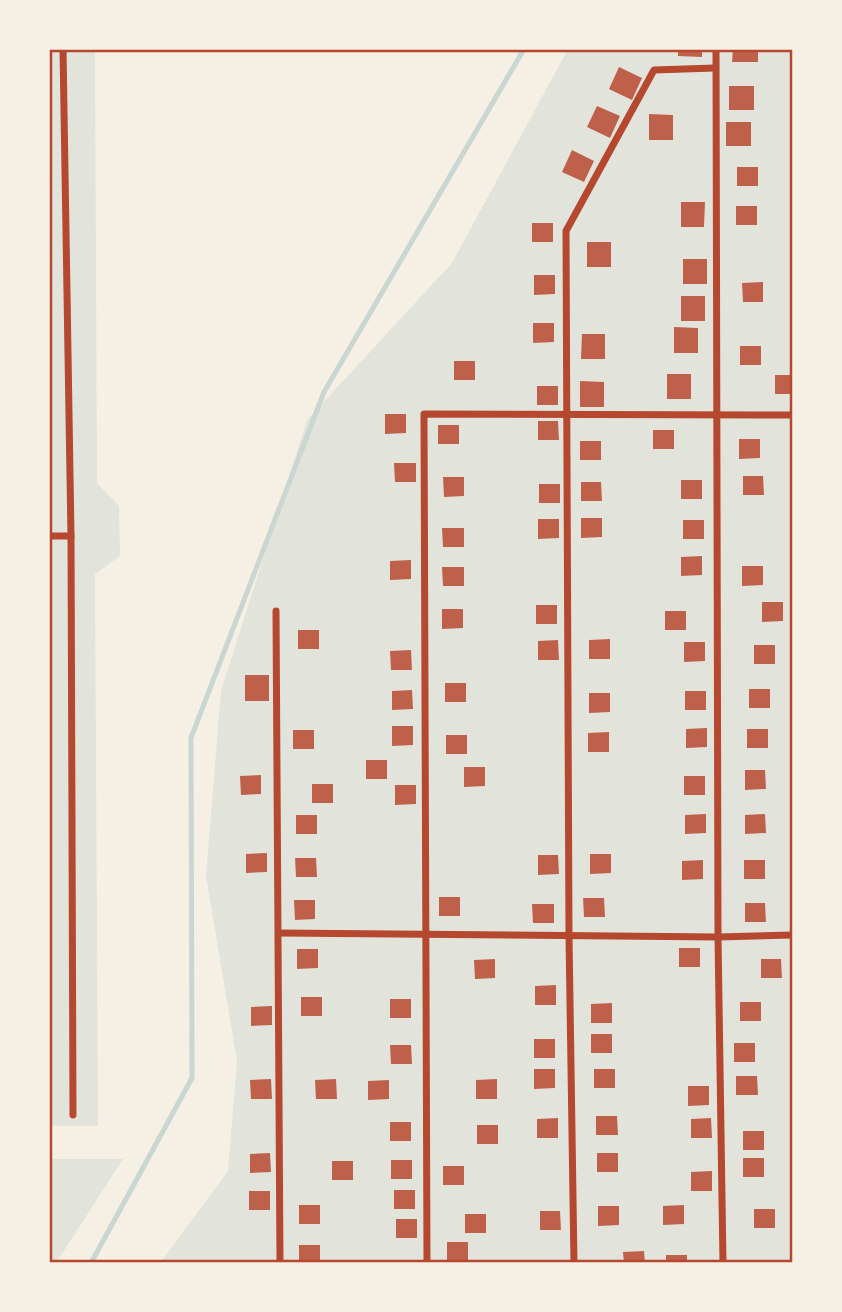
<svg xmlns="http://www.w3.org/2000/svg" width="842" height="1312" font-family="'Alegreya Sans',sans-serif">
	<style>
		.green { fill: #e2e4dc }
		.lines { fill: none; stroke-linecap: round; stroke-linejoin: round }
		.stream { stroke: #c9d6d2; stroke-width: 5 }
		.building { fill: #bf614a }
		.minor { stroke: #b5482f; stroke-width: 7 }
		.neatline { fill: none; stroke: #b5482f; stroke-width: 2.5 }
	</style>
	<rect width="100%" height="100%" fill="#f6efe4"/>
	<g class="green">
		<polygon points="49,49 95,49 97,483 119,506 120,556 95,574 98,1126 49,1126"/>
		<polygon points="568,49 793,49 793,1263 160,1263 228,1171 237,1061 206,876 221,691 307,420 452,263"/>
		<polygon points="49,1159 123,1159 56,1263 49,1263"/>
	</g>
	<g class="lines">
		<polyline class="stream" points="91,1263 192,1078 191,738 324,392 524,49"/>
	</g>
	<g class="building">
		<polygon points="678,49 702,49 702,57 678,56"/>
		<polygon points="733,49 758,49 758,62 732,62"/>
		<polygon points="619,67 642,78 632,100 609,89"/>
		<rect x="729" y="86" width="25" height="24"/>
		<polygon points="597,106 620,116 610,138 587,127"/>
		<polygon points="649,114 673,115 673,140 649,140"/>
		<rect x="726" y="122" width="25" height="24"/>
		<polygon points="572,150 594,161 584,182 562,172"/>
		<rect x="737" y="167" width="21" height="19"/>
		<polygon points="681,202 705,202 704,227 681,227"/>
		<rect x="736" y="206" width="21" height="19"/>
		<rect x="532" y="223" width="21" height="19"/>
		<rect x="587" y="242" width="24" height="25"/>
		<rect x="683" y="259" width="24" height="25"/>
		<polygon points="534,275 555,275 555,294 534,295"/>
		<polygon points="763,282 763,302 743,302 742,283"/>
		<rect x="681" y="296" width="24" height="25"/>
		<polygon points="533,323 554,323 554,342 533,343"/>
		<polygon points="674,327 698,328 698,353 674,353"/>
		<polygon points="582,334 605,334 605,359 581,359"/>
		<rect x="740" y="346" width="21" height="19"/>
		<rect x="454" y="361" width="21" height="19"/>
		<rect x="667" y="374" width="24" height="25"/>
		<rect x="775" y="375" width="18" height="19"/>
		<polygon points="580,381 604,382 604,407 580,407"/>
		<rect x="537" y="386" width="21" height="19"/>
		<polygon points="385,414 406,414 406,433 385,434"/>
		<polygon points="538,421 558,421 559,440 538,440"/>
		<rect x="438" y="425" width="21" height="19"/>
		<rect x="653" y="430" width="21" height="19"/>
		<polygon points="739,439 760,439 760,458 739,459"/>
		<rect x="580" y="441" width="21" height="19"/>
		<polygon points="394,463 416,463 416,482 395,482"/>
		<polygon points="743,476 763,476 764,495 743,495"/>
		<polygon points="443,477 464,477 464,496 444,497"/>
		<rect x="681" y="480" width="21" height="19"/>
		<polygon points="581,482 601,482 602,501 581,501"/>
		<rect x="539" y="484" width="21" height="19"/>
		<polygon points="581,518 602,518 602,537 581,538"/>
		<polygon points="538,519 559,519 559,538 538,539"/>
		<rect x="683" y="520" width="21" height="19"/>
		<polygon points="442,528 464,528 464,547 443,547"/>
		<polygon points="702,556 702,575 681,576 681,557"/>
		<polygon points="411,560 411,579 390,580 390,561"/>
		<polygon points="742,566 763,566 763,585 742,586"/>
		<polygon points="442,567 464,567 464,586 443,586"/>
		<polygon points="762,602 783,602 783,621 762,622"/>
		<rect x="536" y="605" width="21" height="19"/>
		<polygon points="442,609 463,609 463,628 442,629"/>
		<rect x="665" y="611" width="21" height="19"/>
		<rect x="298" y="630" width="21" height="19"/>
		<polygon points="610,639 610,659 589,659 589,640"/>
		<polygon points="558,640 559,660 538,660 538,641"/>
		<polygon points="684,642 705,642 705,661 684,662"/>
		<rect x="754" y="645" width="21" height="19"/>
		<polygon points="411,650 412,670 391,670 390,651"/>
		<rect x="245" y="675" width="24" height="26"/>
		<rect x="445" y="683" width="21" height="19"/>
		<rect x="749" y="689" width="21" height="19"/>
		<polygon points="412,690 413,709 392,710 392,691"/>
		<rect x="685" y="691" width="21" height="19"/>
		<polygon points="589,693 610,693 610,712 589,713"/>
		<polygon points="392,726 413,726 413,745 392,746"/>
		<polygon points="707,728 707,747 686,748 686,729"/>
		<rect x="747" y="729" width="21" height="19"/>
		<rect x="293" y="730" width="21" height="19"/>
		<polygon points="609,732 609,752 588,752 588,733"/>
		<rect x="446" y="735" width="21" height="19"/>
		<rect x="366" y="760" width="21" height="19"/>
		<polygon points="464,767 485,767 485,786 464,787"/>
		<polygon points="745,770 765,770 766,789 745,790"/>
		<polygon points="261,775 261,794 241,795 240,776"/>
		<rect x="684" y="776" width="21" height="19"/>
		<rect x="312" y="784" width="21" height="19"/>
		<polygon points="395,785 416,785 416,804 395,805"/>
		<polygon points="706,814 706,833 685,834 685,815"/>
		<polygon points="765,814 766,833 745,834 745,815"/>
		<rect x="296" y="815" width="21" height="19"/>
		<polygon points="267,853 267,872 246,873 246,854"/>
		<polygon points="590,854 611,854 611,873 590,874"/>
		<polygon points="538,855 558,855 559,874 538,875"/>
		<polygon points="295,858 316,858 317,877 296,877"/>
		<polygon points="703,860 703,879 682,880 682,861"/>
		<rect x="744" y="860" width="21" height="19"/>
		<rect x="439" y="897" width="21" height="19"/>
		<polygon points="583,898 604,898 605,917 584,917"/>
		<polygon points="294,900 315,900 315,919 295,920"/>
		<polygon points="745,903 765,903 766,922 745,922"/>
		<polygon points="532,904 554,904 554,923 533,923"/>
		<rect x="679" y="948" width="21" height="19"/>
		<polygon points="297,949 318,949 318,968 297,969"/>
		<polygon points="495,959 495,978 475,979 474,960"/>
		<polygon points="761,959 781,959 782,978 761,978"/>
		<polygon points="556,985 556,1005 535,1005 535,986"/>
		<rect x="301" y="997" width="21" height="19"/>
		<rect x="390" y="999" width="21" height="19"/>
		<rect x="740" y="1002" width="21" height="19"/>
		<polygon points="612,1003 612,1023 591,1023 591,1004"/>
		<polygon points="272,1006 272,1025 251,1026 251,1007"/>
		<rect x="591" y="1034" width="21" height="19"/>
		<rect x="534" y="1039" width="21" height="19"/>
		<rect x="734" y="1043" width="21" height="19"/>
		<polygon points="390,1045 411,1045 412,1064 391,1064"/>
		<polygon points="534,1069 555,1069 555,1088 534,1089"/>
		<rect x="594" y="1069" width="21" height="19"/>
		<polygon points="736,1076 757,1076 758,1095 736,1095"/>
		<polygon points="271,1079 272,1099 251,1099 250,1080"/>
		<polygon points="336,1079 337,1099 316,1099 315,1080"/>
		<polygon points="497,1079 497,1099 476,1099 476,1080"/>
		<polygon points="389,1080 389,1099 368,1100 368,1081"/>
		<polygon points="688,1086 709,1086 709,1105 688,1106"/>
		<polygon points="596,1116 617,1116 618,1135 596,1135"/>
		<polygon points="558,1118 558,1138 537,1138 537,1119"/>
		<polygon points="711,1118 712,1138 691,1138 691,1119"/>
		<rect x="390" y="1122" width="21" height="19"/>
		<rect x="477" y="1125" width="21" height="19"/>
		<rect x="743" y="1131" width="21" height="19"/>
		<polygon points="270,1153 271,1172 250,1173 250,1154"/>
		<rect x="597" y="1153" width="21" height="19"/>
		<rect x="743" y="1158" width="21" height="19"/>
		<rect x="391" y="1160" width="21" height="19"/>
		<rect x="332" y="1161" width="21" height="19"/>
		<rect x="443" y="1166" width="21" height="19"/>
		<polygon points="712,1171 712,1191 691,1191 691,1172"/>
		<rect x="394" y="1190" width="21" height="19"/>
		<rect x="249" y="1191" width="21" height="19"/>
		<rect x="299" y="1205" width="21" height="19"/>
		<polygon points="684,1205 684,1224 663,1225 663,1206"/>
		<polygon points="598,1206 619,1206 619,1225 598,1226"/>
		<rect x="754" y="1209" width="21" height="19"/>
		<polygon points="540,1211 560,1211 561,1230 540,1230"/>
		<rect x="465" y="1214" width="21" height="19"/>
		<rect x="396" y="1219" width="21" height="19"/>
		<rect x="447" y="1242" width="21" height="19"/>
		<rect x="299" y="1245" width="21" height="18"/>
		<polygon points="644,1251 645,1263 624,1263 623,1252"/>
		<rect x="666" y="1255" width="21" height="8"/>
	</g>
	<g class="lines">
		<g class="minor">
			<polyline points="63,49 71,536 73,1115"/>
			<polyline points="716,49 718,937 723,1263"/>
			<polyline points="49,536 71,536"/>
			<polyline points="276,611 280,1263"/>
			<polyline points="279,933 718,937 793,935"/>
			<polyline points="427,1263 424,414 793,415"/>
			<polyline points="574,1263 569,936 566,231 654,70 715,68"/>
		</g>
	</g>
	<rect width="842" height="1312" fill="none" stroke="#f6efe4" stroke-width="102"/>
	<rect x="51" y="51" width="740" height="1210" class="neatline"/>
</svg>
